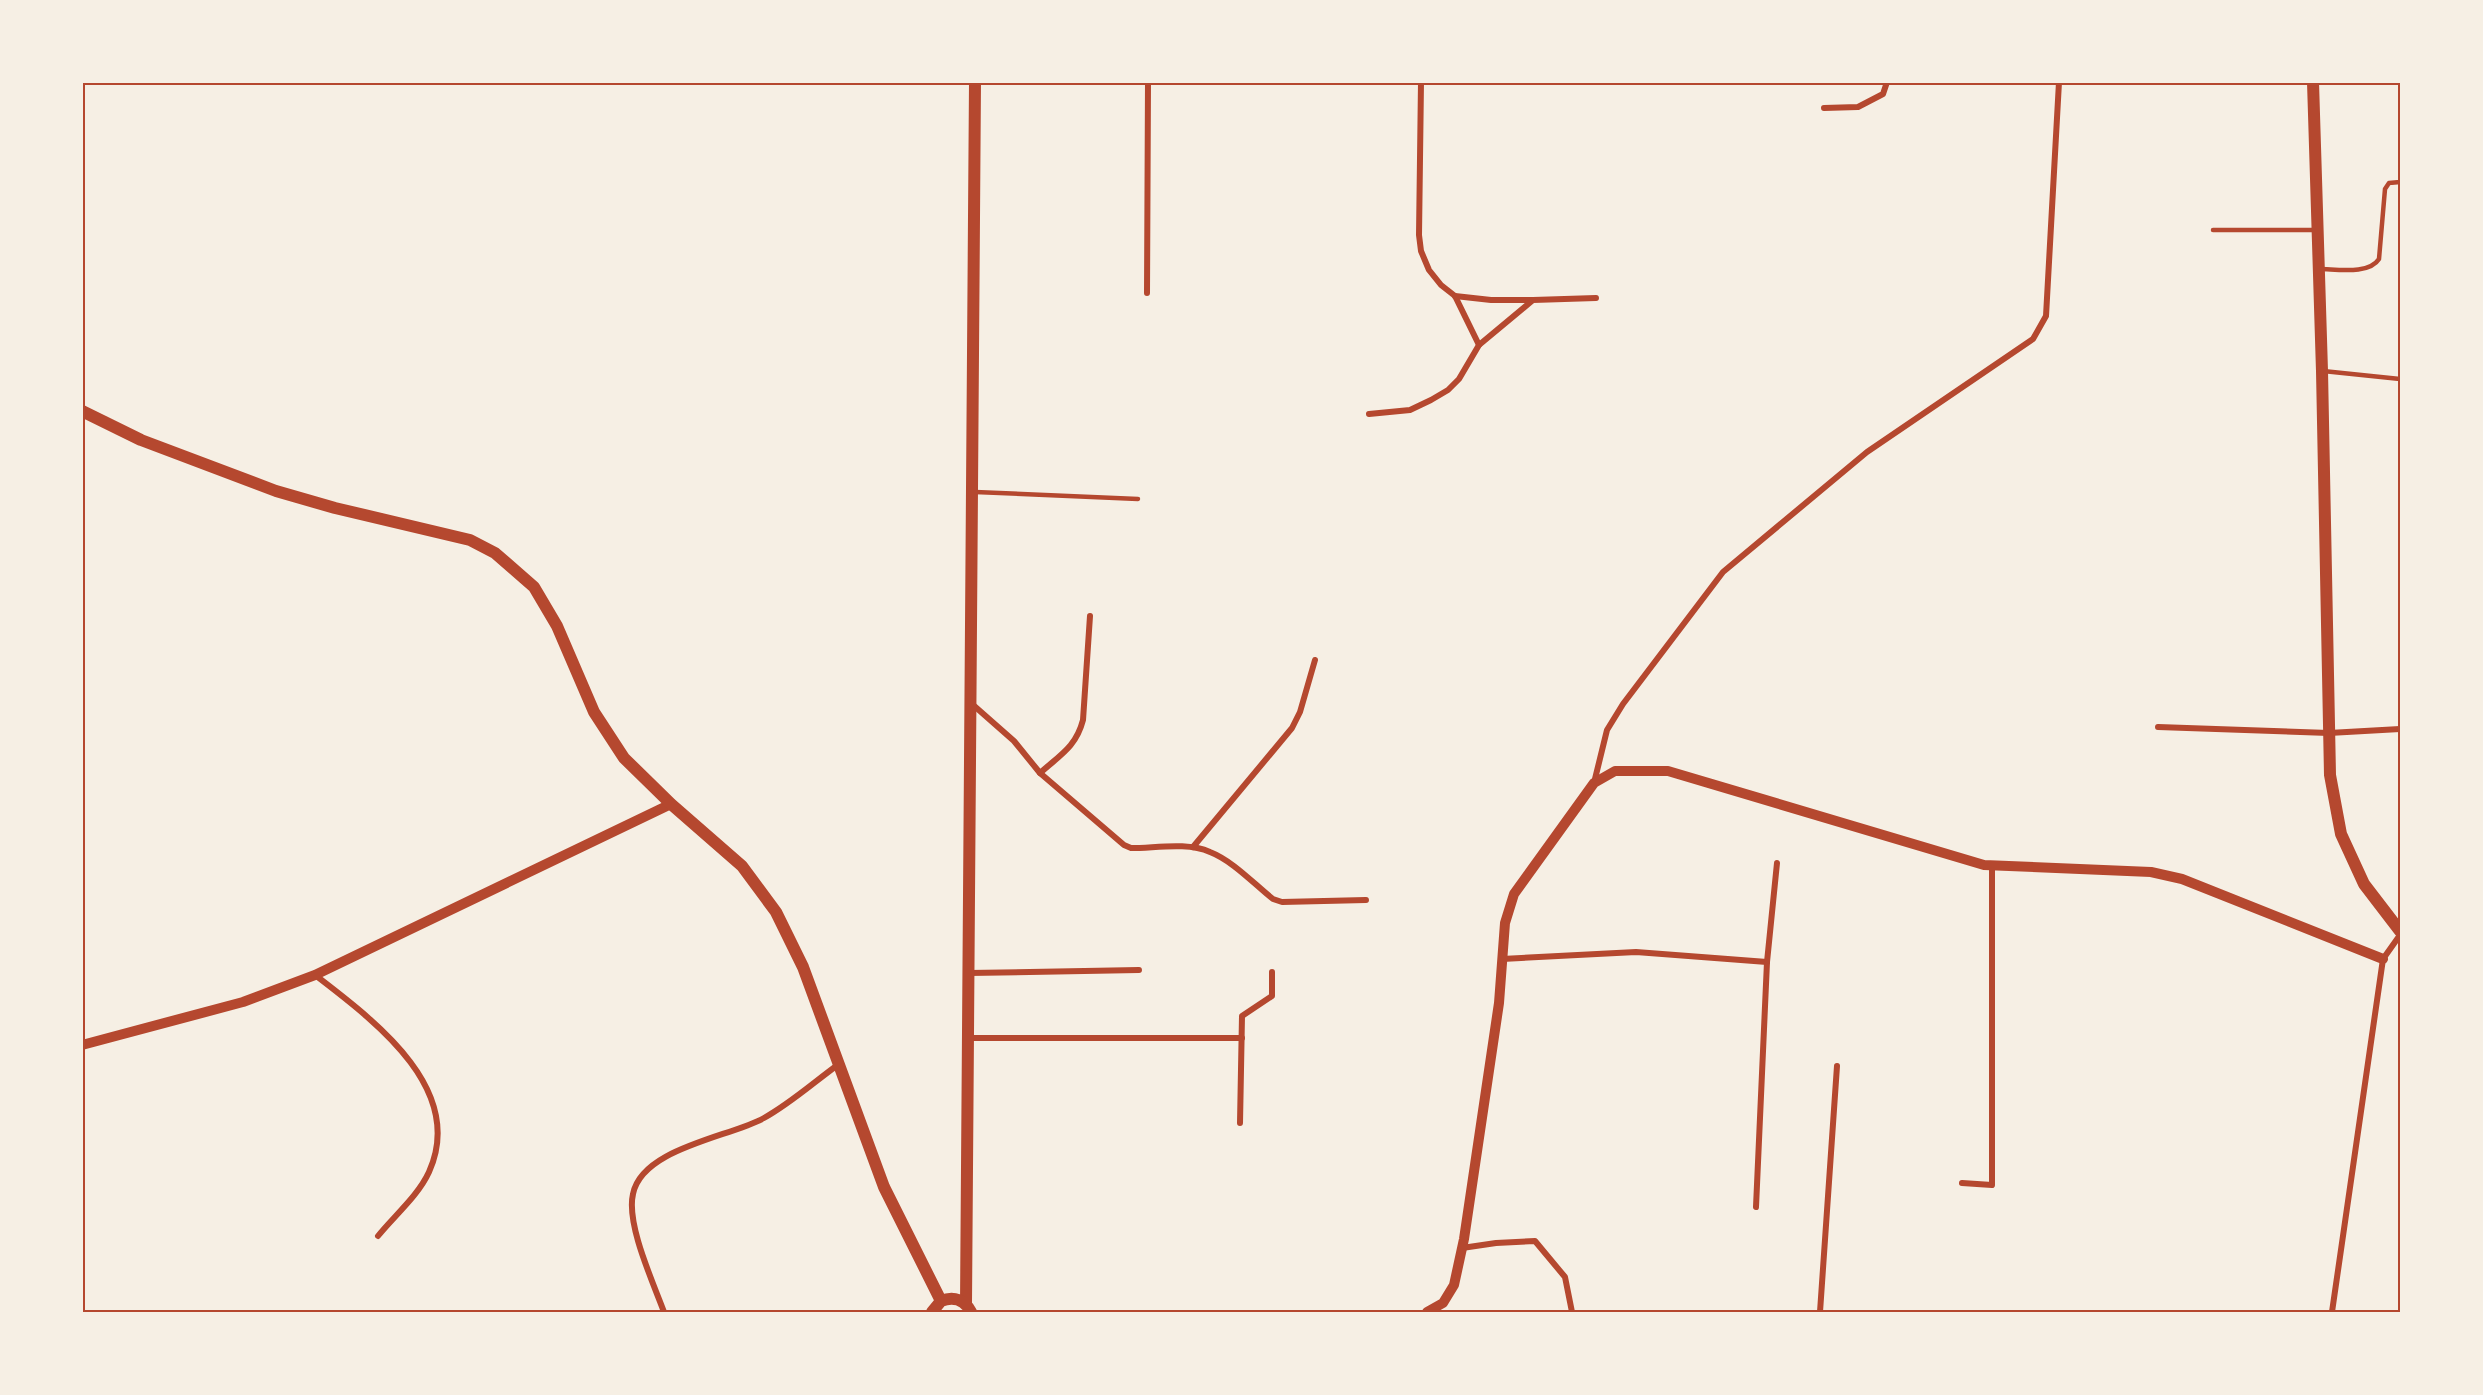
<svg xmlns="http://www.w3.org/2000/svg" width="2483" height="1395" font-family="Raleway,sans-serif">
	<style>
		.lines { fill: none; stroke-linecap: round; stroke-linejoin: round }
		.service { stroke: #b5482f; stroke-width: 4.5 }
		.minor { stroke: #b5482f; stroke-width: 6 }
		.tertiary { stroke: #b5482f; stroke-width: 10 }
		.secondary { stroke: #b5482f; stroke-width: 12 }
		.neatline { fill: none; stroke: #b5482f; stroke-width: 2 }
	</style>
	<rect width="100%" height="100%" fill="#f6efe4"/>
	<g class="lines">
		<g class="service">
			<polyline points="2213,230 2315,230"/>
			<path d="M 2319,269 C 2336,269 2369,275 2379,259 L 2385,189 L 2389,183 L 2400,182"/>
			<polyline points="2323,371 2400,379"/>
			<polyline points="975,492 1138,499"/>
		</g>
		<g class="minor">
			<polyline points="1421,82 1419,235 1421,251 1429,270 1441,285 1455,296 1479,345"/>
			<polyline points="1824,108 1858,107 1883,94 1887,82"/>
			<polyline points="1147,293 1148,82"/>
			<polyline points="1455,296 1491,300 1532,300"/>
			<polyline points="1369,414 1410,410 1431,400 1448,390 1459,379 1479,345 1533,300 1596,298"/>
			<path d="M 972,704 L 1014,741 L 1040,773 L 1124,845 L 1131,848 C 1156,848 1187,842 1210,852 C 1233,861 1254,884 1273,899 L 1282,902 L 1366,900"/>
			<polyline points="2158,727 2329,733 2400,729"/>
			<path d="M 1040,773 C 1060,755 1076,747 1083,720 L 1090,616"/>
			<polyline points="1594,783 1607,730 1623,704 1723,572 1867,452 2033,339 2046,316 2059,82"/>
			<polyline points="1193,847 1292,728 1300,712 1315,660"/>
			<polyline points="1502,959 1636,952 1767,962"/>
			<polyline points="969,973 1139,970"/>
			<path d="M 315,975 C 372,1019 467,1088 429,1172 C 418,1196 394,1216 378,1236"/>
			<polyline points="968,1038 1242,1038"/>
			<polyline points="1240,1123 1242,1016 1272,996 1272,972"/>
			<polyline points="1962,1183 1992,1185 1992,866"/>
			<polyline points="1756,1207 1767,962 1777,863"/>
			<polyline points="1462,1248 1496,1243 1535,1241 1565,1277 1572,1312"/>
			<path d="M 664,1312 C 653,1282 626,1224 633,1194 C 642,1148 730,1137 764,1118 C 791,1103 814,1082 839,1064"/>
			<polyline points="1820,1312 1837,1066"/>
			<polyline points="2332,1312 2383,959 2400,935"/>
		</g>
		<g class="tertiary">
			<polyline points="82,1045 243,1002 315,975 671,804"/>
			<polyline points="1427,1312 1443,1303 1454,1285 1464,1239 1499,1003 1505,923 1514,894 1594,783 1615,771 1668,771 1984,865 2151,872 2182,879 2383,959"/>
		</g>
		<g class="secondary">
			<polyline points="2313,82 2322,371 2330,775 2341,834 2364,884 2400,931"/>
			<polyline points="82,411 141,440 276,491 335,508 470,540 495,553 534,587 557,626 594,712 624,758 671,804 742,866 776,912 803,967 884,1187 941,1301"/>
			<polyline points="966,1304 975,82"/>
			<path d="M 932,1312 L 941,1301 C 954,1296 965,1300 971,1312"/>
		</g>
	</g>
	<rect width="2483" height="1395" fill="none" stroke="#f6efe4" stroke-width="168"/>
	<rect x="84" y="84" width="2315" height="1227" class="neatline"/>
</svg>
